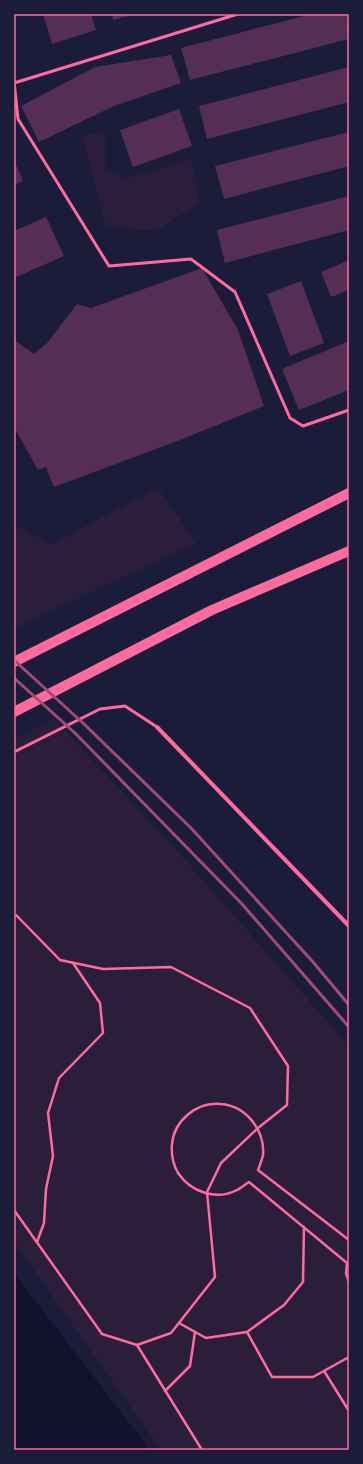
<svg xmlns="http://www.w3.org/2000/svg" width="363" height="1464" font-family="'Open Sans',sans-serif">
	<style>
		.green { fill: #2a1e3b }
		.water { fill: #12122b }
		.building { fill: #542f53 }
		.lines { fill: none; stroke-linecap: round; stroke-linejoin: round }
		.path { stroke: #ff6b9d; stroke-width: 2.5 }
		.service { stroke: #ff6b9d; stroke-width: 3 }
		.minor { stroke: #ff6b9d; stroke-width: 4 }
		.primary { stroke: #ff6b9d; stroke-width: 10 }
		.rail { stroke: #a44b75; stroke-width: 3 }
		.neatline { fill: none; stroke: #ff6b9d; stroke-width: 1.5 }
	</style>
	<rect width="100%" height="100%" fill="#1b1b3a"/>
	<g class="green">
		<polygon points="105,130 105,170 127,178 191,159 200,203 155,231 106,227 82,137"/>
		<polygon points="158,488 196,543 14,629 14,524 51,544"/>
		<polygon points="54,719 172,845 349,1046 349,1450 161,1450 14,1242 14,739"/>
	</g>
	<polygon class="water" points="14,1273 150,1450 14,1450"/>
	<g class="building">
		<polygon points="43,14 91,14 96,30 52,44"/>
		<polygon points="112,14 133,14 133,15 113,20"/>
		<polygon points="312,14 346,14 349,26 349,39 190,80 181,48"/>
		<polygon points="171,55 181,83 114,106 39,142 21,106 95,67"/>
		<polygon points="349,67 349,102 207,139 199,106"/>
		<polygon points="179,109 192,146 133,167 120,130"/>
		<polygon points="349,132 349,166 224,199 215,166"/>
		<polygon points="14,160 23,181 14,185"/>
		<polygon points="349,196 349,230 225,263 217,230"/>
		<polygon points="46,217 64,256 14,278 14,231"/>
		<polygon points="349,260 349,290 331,297 321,272"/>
		<polygon points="202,268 238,330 264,406 185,438 54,487 46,467 38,470 14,427 14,340 34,354 47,343 77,304 91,308"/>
		<polygon points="301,281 324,343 290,356 267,294"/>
		<polygon points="349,341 349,390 299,410 282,369"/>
	</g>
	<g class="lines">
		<g class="path">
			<polyline points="14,915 16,915 60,960 103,969 171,967 250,1008 288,1066 287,1105 258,1128 221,1163 207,1192 215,1277 171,1333 137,1345 102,1334 14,1210"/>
			<path d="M 349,1240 L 258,1170 C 260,1165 262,1160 263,1155 C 265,1130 246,1106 221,1104 C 197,1101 174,1121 172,1144 C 171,1154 173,1164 178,1173 C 191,1192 216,1201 237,1190 C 241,1188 246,1184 249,1182 L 347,1263 L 346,1273 L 349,1282"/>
			<polyline points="37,1242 44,1223 46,1189 53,1156 48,1113 59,1078 103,1033 100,1003 73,963"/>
			<polyline points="179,1323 206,1338 247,1332 284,1305 303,1282 304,1227"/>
			<polyline points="247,1332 272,1377 313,1377 349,1357"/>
			<polyline points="137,1345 202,1450"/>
			<polyline points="324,1371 349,1411"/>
			<polyline points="165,1391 190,1366 195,1332"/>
		</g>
		<g class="service">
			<polyline points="14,81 18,119 109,266 191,259 235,292 290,418 303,426 349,410"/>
			<polyline points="14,83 238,14"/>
			<polyline points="14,752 100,709 125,706 157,727"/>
		</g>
		<polyline class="minor" points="157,727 349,926"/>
		<g class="primary">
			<polyline points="14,662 349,493"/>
			<polyline points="14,712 212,610 349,551"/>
		</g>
		<g class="rail">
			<polyline points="14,660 84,724 191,828 313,962 349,1005"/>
			<polyline points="14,678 75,733 242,904 349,1027"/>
		</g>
	</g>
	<rect width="363" height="1464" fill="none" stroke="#1b1b3a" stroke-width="30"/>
	<rect x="15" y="15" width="333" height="1434" class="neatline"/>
</svg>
